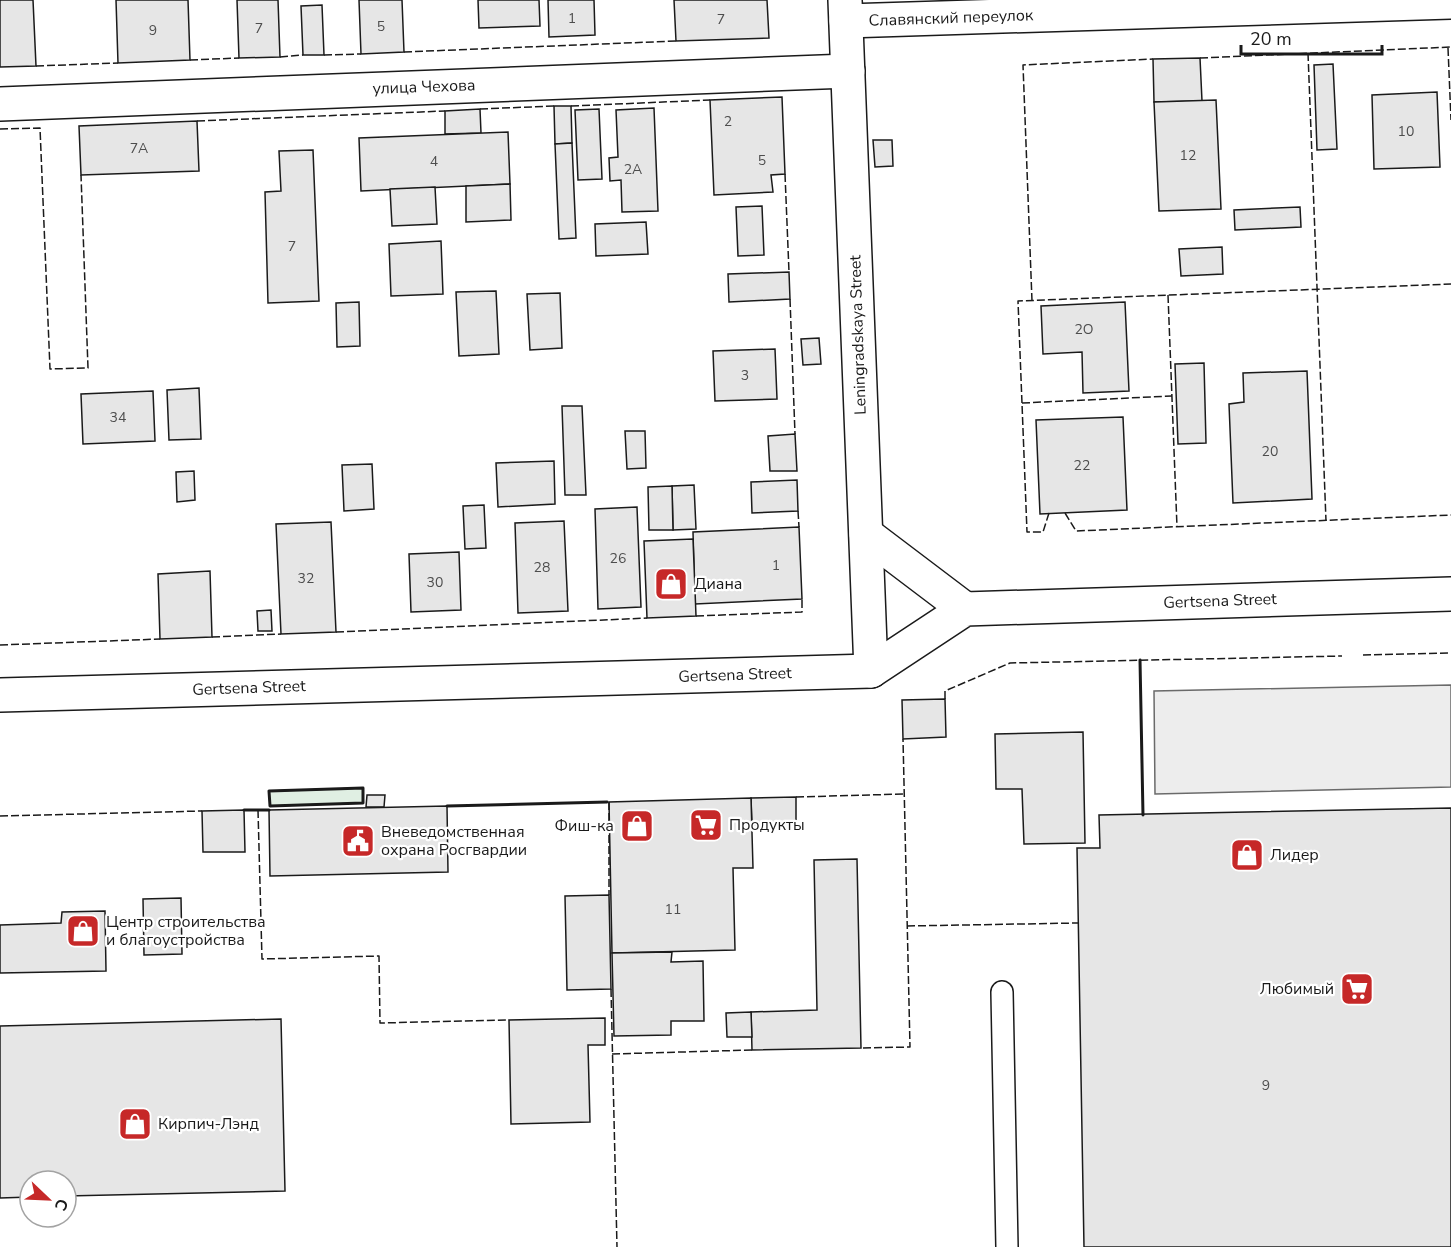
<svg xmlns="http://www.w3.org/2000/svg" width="1451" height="1247" font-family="'Nunito Sans',sans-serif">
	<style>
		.green { fill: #e0efe3; stroke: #6a6a6a; stroke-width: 1.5 }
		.parking { fill: #ededed; stroke: #6a6a6a; stroke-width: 1.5 }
		.building { fill: #e6e6e6; stroke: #1a1a1a; stroke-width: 1.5 }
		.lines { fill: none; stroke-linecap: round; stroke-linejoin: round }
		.service-casing { stroke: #1a1a1a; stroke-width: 24 }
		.minor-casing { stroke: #1a1a1a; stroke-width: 36 }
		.tertiary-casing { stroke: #1a1a1a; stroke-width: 36 }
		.service { stroke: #fff; stroke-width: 21 }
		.minor { stroke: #fff; stroke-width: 33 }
		.tertiary { stroke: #fff; stroke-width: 33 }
		.fence { stroke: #1a1a1a; stroke-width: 1.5; stroke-dasharray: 8 3; stroke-linecap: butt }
		.wall { stroke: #1a1a1a; stroke-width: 3 }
		.labels { text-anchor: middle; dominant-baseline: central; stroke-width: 4.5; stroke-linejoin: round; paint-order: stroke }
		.number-label { font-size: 14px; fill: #4d4d4d }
		.street-label { font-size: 16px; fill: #1a1a1a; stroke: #fff }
		.poi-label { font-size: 16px; fill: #1a1a1a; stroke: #fff; text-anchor: start }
	</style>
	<rect width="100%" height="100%" fill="#fff"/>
	<polygon class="green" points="363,788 363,803 270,806 269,791"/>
	<polygon class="parking" points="1451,685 1451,787 1155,794 1154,691"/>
	<g class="building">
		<polygon points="0,0 33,0 36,66 0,67"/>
		<polygon points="116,0 188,0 190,60 118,63"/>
		<polygon points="237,0 278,0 280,57 239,58"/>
		<polygon points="359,0 402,0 404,52 361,54"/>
		<polygon points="478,0 539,0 540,26 479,28"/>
		<polygon points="548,0 594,0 595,35 549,37"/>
		<polygon points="674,0 767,0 769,38 676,41"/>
		<polygon points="322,5 324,55 303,55 301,6"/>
		<polygon points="1200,58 1202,101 1154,102 1153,59"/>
		<polygon points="1333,64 1337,149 1317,150 1314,65"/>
		<polygon points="1437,92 1440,167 1374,169 1372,95"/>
		<polygon points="782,97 785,174 771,175 773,192 714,195 710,100"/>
		<polygon points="1216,100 1221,209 1159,211 1154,102"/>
		<polygon points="554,106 571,106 572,143 555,144"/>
		<polygon points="654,108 658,211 622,212 621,180 610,181 609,158 618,157 616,110"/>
		<polygon points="480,109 481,133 445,134 445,111"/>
		<polygon points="599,109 602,179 578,180 575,110"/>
		<polygon points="197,121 199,171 81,175 79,126"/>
		<polygon points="508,132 510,184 361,191 359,138"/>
		<polygon points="873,140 892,140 893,166 875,167"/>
		<polygon points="572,143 576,238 559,239 555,144"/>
		<polygon points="313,150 319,301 268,303 265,192 281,191 279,151"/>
		<polygon points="510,184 511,220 466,222 466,186"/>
		<polygon points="435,187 437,224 392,226 390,189"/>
		<polygon points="762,206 764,255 738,256 736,207"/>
		<polygon points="1300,207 1301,227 1235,230 1234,210"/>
		<polygon points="646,222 648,254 596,256 595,224"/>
		<polygon points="441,241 443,294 391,296 389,244"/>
		<polygon points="1222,247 1223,274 1181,276 1179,249"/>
		<polygon points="789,272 790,299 729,302 728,274"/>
		<polygon points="496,291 499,354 459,356 456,292"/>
		<polygon points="560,293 562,348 530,350 527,294"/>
		<polygon points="359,302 360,346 337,347 336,303"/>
		<polygon points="1125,302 1129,391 1083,393 1082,352 1043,354 1041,306"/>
		<polygon points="819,338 821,364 803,365 801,339"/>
		<polygon points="775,349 777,399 715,401 713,351"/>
		<polygon points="1204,363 1206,443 1178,444 1175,364"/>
		<polygon points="1307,371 1312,499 1233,503 1229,404 1244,402 1243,373"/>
		<polygon points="199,388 201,439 169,440 167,390"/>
		<polygon points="153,391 155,441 83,444 81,394"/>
		<polygon points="562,406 582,406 586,495 565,495"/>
		<polygon points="1123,417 1127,510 1040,514 1036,420"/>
		<polygon points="625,431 645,431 646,468 627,469"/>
		<polygon points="795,434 797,471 770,471 768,436"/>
		<polygon points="554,461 555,504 498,507 496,463"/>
		<polygon points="372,464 374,509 344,511 342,465"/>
		<polygon points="194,471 195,500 177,502 176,472"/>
		<polygon points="797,480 798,511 752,513 751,482"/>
		<polygon points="694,485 696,529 673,530 672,486"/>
		<polygon points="672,486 673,530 649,530 648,487"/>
		<polygon points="484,505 486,548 465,549 463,506"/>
		<polygon points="637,507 641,607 598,609 595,509"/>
		<polygon points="564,521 568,611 518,613 515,523"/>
		<polygon points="331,522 336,632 281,634 276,524"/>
		<polygon points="799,527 802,599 695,604 693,532"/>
		<polygon points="693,539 696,616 647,618 644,541"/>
		<polygon points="459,552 461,610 411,612 409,554"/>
		<polygon points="210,571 212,637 160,639 158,574"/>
		<polygon points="271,610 272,631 258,631 257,611"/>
		<polygon points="945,699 946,737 903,739 902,700"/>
		<polygon points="1083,732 1085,843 1024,844 1022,789 996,789 995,734"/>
		<polygon points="367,795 385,795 384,807 366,807"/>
		<polygon points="796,797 796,824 752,825 751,798"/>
		<polygon points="751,798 753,868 733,868 735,950 612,953 609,802"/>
		<polygon points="447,806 448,872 270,876 269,810"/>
		<polygon points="1451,808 1451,1247 1084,1247 1077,848 1100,848 1099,815"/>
		<polygon points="244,810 245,852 203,852 202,811"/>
		<polygon points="857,859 861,1048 752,1050 751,1012 817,1010 814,860"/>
		<polygon points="609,895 611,989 567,990 565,896"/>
		<polygon points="181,898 182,954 144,955 143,899"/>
		<polygon points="105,911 106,971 0,973 0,925 61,923 62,912"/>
		<polygon points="672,952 671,962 703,961 704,1021 671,1021 671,1035 614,1036 612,953"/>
		<polygon points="751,1012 752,1037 727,1037 726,1013"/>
		<polygon points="605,1018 605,1045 588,1045 590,1122 511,1124 509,1020"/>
		<polygon points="281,1019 285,1191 66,1196 66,1181 30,1181 30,1197 0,1198 0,1026"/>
	</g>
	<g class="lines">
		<g class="service-casing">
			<polyline id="service" points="1002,992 1007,1247"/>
		</g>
		<g class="minor-casing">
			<g id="minor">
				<polyline points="846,21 1451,2"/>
				<polyline points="0,104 848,71"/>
			</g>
		</g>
		<g class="tertiary-casing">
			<g id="tertiary">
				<polyline points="845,0 871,671"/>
				<polyline points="866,534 965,609"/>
				<polyline points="0,695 871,671 965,609 1451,594"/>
			</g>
		</g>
		<use href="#service" class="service"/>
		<use href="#minor" class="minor"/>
		<use href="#tertiary" class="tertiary"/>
		<g class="fence">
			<polyline points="1448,48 1451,120"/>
			<polyline points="404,52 676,41"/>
			<polyline points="1308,53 1326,521"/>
			<polyline points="324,55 361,54"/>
			<polyline points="280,57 303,55"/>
			<polyline points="1200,58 1451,47"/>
			<polyline points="190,60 239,58"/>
			<polyline points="36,66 118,63"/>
			<polyline points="571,106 710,100"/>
			<polyline points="480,109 554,106"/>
			<polyline points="197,121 445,111"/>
			<polyline points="0,129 40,128 50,369 88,368 81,175"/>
			<polyline points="785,174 789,272"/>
			<polyline points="1168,295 1177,527"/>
			<polyline points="790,299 795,434"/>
			<polyline points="1032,301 1023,65 1153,59"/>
			<polyline points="1022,403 1172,396"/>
			<polyline points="798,511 799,527"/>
			<polyline points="1049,513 1043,532 1027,532 1018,301 1451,284"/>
			<polyline points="1065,513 1076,531 1451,515"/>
			<polyline points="696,616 802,612 802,599"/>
			<polyline points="336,632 647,618"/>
			<polyline points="212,637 281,634"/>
			<polyline points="0,645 160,639"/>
			<polyline points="1363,655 1451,653"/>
			<polyline points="945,699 945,691 1010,663 1342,656"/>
			<polyline points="796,797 904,794"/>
			<polyline points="609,802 609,895"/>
			<polyline points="258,810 262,959 379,956 380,1023 509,1020"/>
			<polyline points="0,816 202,811"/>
			<polyline points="907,926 1078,923"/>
			<polyline points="611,989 617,1247"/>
			<polyline points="863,1048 910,1047 903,739"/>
			<polyline points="612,1054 752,1050"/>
		</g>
		<g class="wall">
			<polyline points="1140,660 1143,815"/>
			<polygon points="363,788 363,803 270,806 269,791"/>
			<polyline points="447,806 607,802"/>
			<polyline points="244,810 269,810"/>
		</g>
	</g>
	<defs>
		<g id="shop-square" transform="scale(1.725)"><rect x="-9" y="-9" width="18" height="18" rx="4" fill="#c62828" stroke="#fff"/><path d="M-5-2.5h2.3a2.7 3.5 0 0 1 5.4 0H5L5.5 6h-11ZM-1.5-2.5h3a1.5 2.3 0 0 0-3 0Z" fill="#fff"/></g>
		<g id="supermarket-square" transform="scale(1.725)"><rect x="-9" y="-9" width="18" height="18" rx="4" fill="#c62828" stroke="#fff"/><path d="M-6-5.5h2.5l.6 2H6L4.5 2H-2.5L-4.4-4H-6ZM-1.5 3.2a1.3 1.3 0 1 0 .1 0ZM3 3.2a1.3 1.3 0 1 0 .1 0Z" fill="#fff"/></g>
		<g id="civic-square" transform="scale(1.725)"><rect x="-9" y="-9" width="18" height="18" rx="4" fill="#c62828" stroke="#fff"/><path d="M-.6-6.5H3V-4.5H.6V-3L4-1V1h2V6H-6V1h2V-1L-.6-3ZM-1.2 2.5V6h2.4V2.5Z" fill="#fff"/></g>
	</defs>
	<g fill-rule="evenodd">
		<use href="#shop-square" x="671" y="584"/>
		<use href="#supermarket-square" x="706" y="825"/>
		<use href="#shop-square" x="637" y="826"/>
		<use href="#civic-square" x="358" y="841"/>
		<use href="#shop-square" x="1247" y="855"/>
		<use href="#shop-square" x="83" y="931"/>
		<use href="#supermarket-square" x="1357" y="989"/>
		<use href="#shop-square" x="135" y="1124"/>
	</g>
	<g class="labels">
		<g class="number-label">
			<text x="572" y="18">1</text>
			<text x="721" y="19">7</text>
			<text x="381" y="26">5</text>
			<text x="259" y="28">7</text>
			<text x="153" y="30">9</text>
			<text x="728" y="121">2</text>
			<text x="1406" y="131">10</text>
			<text x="139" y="148">7А</text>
			<text x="1188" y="155">12</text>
			<text x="762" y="160">5</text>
			<text x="434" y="161">4</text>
			<text x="633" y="169">2А</text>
			<text x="292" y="246">7</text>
			<text x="1084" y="329">2О</text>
			<text x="745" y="375">3</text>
			<text x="118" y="417">34</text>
			<text x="1270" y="451">20</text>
			<text x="1082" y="465">22</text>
			<text x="618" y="558">26</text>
			<text x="776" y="565">1</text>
			<text x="542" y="567">28</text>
			<text x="306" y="578">32</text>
			<text x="435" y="582">30</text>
			<text x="673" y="909">11</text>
			<text x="1266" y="1085">9</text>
		</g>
		<g class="street-label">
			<text transform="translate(951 18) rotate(-2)">Славянский переулок</text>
			<text transform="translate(424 87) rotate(-2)">улица Чехова</text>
			<text transform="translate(858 335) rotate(-92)">Leningradskaya Street</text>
			<text transform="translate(1220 601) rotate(-2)">Gertsena Street</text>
			<text transform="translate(735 675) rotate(-2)">Gertsena Street</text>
			<text transform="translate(249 688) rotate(-2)">Gertsena Street</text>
		</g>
		<g class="poi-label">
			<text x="694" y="584">Диана</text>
			<text x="729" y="825">Продукты</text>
			<text x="614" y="826" text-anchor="end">Фиш-ка</text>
			<text x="381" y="832">Вневедомственная<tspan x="381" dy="18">охрана Росгвардии</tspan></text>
			<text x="1270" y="855">Лидер</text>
			<text x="106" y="922">Центр строительства<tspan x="106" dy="18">и благоустройства</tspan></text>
			<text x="1334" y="989" text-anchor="end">Любимый</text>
			<text x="158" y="1124">Кирпич-Лэнд</text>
		</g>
	</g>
	<g transform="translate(48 1199) rotate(113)"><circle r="28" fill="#ffffff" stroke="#a3a3a3" stroke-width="1.5"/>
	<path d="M0-4.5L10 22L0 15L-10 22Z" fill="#c62828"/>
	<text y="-9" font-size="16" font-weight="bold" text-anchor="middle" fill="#1a1a1a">С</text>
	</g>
	<path d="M1241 45v9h141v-9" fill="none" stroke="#1a1a1a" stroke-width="3"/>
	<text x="1250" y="45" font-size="18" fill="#1a1a1a" stroke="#ffffff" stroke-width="4.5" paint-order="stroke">20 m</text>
</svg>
